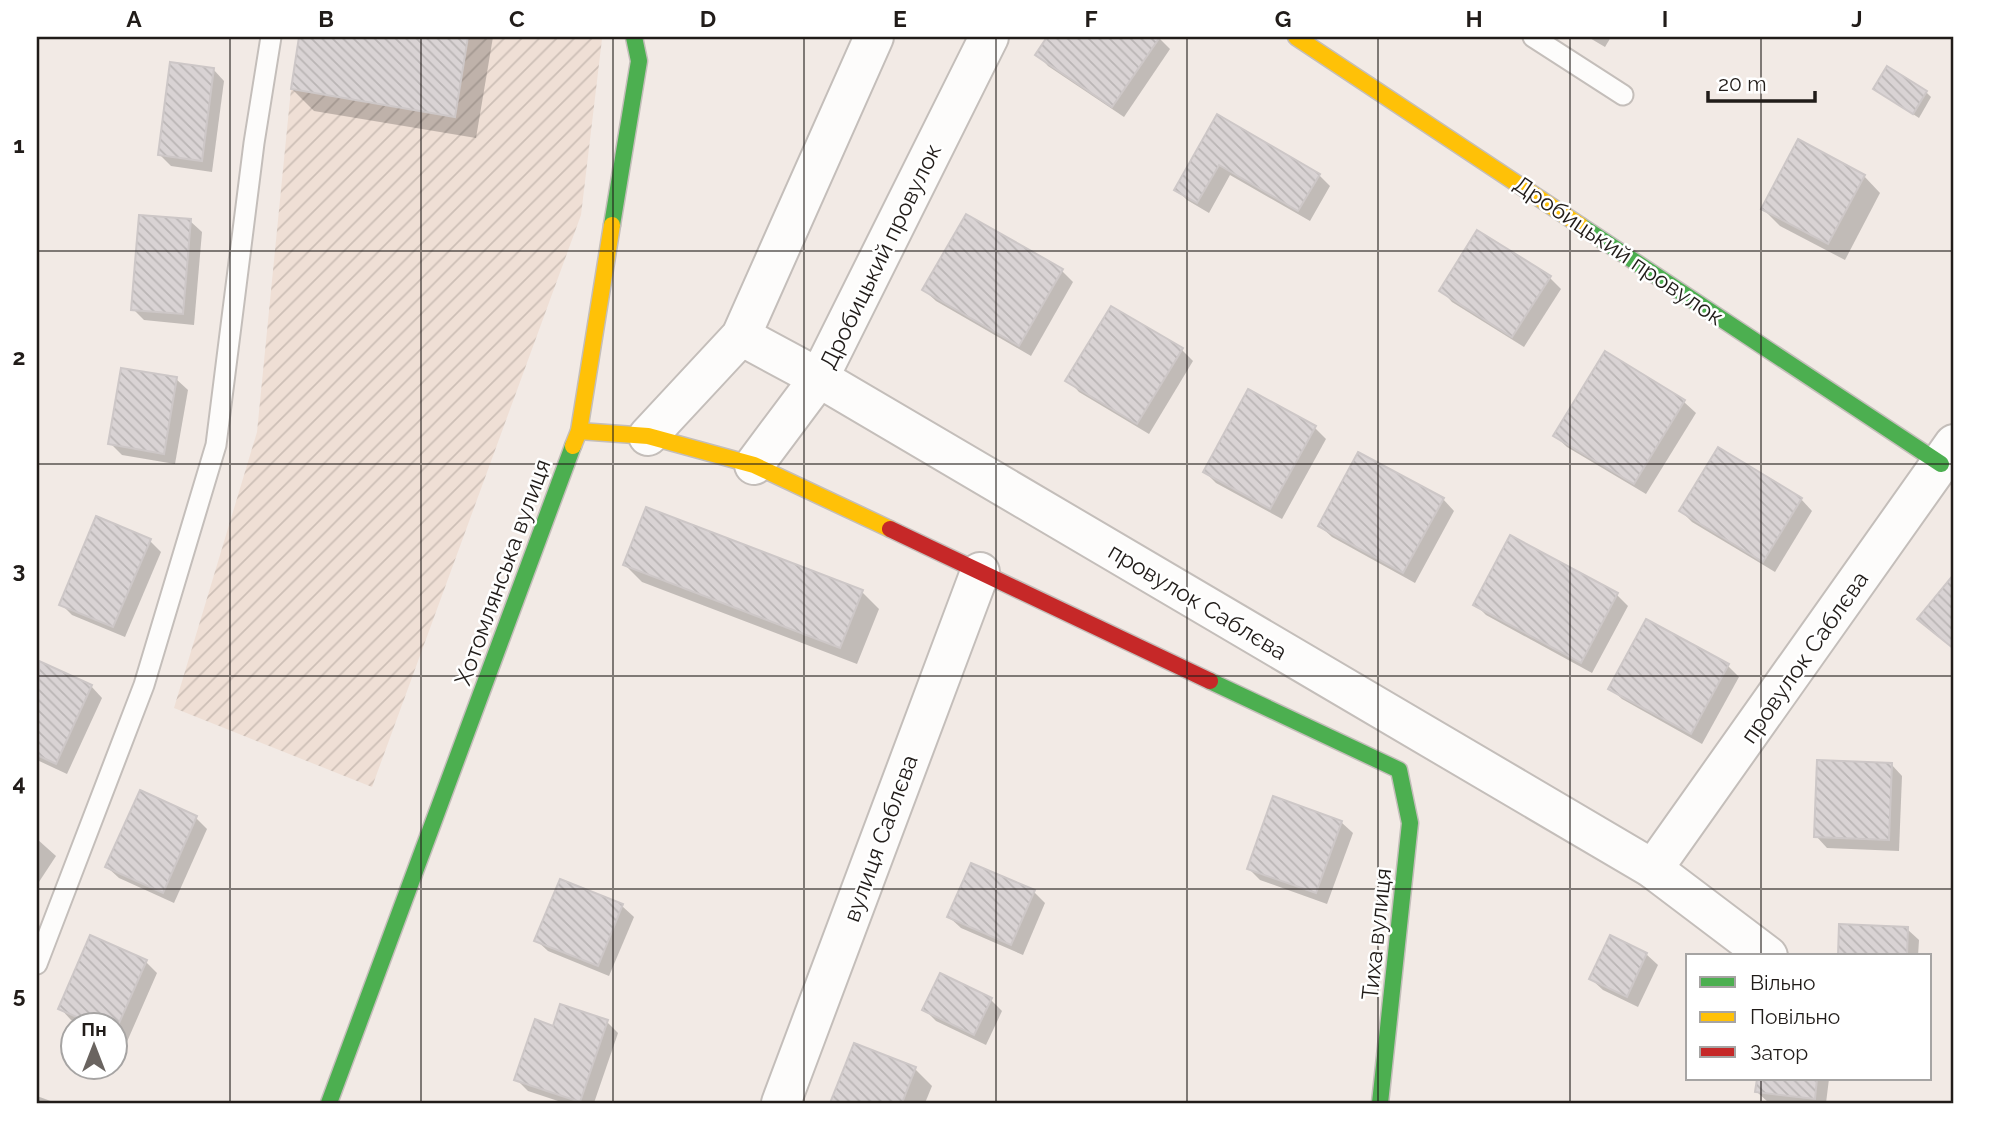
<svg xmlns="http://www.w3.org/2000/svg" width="1991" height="1140" font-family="Raleway,sans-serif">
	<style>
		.industrial { fill: url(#industrial-furrows) }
		.shadow { fill: #0003 }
		.building { fill: url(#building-back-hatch); stroke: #cdc7c7; stroke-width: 2 }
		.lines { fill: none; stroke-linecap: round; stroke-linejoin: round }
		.lane-casing { stroke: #c4beba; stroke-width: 23 }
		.street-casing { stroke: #c4beba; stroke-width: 42 }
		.fast-casing { stroke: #c4beba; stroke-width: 19 }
		.slow-casing { stroke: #c4beba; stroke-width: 19 }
		.jam-casing { stroke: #c4beba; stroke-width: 19 }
		.lane { stroke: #fdfcfb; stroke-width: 19 }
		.street { stroke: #fdfcfb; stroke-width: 38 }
		.fast { stroke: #4caf50; stroke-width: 16 }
		.slow { stroke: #ffc107; stroke-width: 16 }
		.jam { stroke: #c62828; stroke-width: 16 }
		.grid { fill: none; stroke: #211c19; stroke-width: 2; stroke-opacity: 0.55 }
		.labels { text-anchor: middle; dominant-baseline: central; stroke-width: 5; stroke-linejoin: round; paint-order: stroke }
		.street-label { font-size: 23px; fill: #211c19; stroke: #fff }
		.neatline { fill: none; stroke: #211c19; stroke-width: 2.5 }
		.grid-label { font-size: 23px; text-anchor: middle; font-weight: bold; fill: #211c19 }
	</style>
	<defs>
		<pattern id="industrial-furrows" width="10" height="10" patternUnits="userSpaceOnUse" patternTransform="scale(1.75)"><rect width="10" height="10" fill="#efdfd5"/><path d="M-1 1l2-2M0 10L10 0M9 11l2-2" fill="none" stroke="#cdbfb6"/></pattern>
		<pattern id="building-back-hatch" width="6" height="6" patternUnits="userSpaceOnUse" patternTransform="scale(1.75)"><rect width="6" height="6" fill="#d9d3d4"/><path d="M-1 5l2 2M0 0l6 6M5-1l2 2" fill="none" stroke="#bab5b5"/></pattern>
	</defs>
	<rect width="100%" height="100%" fill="#f2eae5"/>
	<polygon class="industrial" points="299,37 602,39 581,215 372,787 174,708 257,432 291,89"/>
	<g class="shadow">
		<polygon points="301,37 493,37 476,138 314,111 292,89"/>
		<polygon points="1049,37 1158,37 1170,49 1124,117 1048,66 1037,54"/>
		<polygon points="1588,37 1611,37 1605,47"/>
		<polygon points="213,69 224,81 212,172 171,166 160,155"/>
		<polygon points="1875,89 1926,92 1931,97 1919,118"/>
		<polygon points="1217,117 1319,175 1330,186 1310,221 1230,175 1209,213 1187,200 1176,189"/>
		<polygon points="1864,176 1880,193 1845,260 1780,226 1763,209"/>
		<polygon points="967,216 1062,271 1073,282 1031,356 936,301 924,290"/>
		<polygon points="190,221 202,232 194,325 144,320 133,309"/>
		<polygon points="1549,277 1561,289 1524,347 1452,302 1441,290"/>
		<polygon points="1182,350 1193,361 1149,434 1079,392 1068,380"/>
		<polygon points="1606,354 1684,402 1696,413 1646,494 1567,447 1555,436"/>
		<polygon points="176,379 188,390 175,464 122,455 110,443"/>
		<polygon points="1315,428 1326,439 1282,519 1216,483 1205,472"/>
		<polygon points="1443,499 1454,511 1415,583 1332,537 1320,526"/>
		<polygon points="1801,499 1812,511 1775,572 1692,522 1681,511"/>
		<polygon points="1511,538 1617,595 1628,606 1592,673 1486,615 1475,604"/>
		<polygon points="150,541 161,552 125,637 72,615 61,604"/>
		<polygon points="625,565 862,592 879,609 857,664 642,582"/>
		<polygon points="40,663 91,686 102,698 67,774 37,760 37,669"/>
		<polygon points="1728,666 1739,677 1702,744 1622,699 1610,688"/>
		<polygon points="1891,764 1902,776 1899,851 1827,848 1816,836"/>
		<polygon points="196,818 207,829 174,903 119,878 107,867"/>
		<polygon points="1341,822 1353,833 1327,904 1260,880 1249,869"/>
		<polygon points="37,839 56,856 37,885"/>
		<polygon points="972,865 1034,892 1045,903 1023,955 961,928 949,917"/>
		<polygon points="622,906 634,917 609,976 548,951 536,940"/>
		<polygon points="1841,926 1907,929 1919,940 1918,956 1840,956"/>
		<polygon points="1646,954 1658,965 1638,1007 1603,990 1591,979"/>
		<polygon points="146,962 157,973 126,1044 116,1039 116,1024 82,1024 71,1020 60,1008"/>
		<polygon points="991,1000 1002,1011 986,1045 936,1021 925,1010"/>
		<polygon points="607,1022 618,1033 594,1103 564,1103 528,1091 516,1079 554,1028"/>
		<polygon points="855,1045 915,1069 932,1086 925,1103 832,1103"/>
		<polygon points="1759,1079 1829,1079 1826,1103 1769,1103 1757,1092"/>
		<polygon points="37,1096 56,1103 37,1103"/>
	</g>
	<g class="building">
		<polygon points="299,37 468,37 455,117 291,89"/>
		<polygon points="1047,37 1160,37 1112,107 1035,55"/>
		<polygon points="170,62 214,68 202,161 158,155"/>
		<polygon points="1887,66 1927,91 1913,114 1873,89"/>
		<polygon points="1217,114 1320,174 1298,211 1219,165 1197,203 1174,190"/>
		<polygon points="1798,139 1865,175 1828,244 1761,209"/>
		<polygon points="966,214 1063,269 1019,346 922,290"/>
		<polygon points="139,215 191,219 183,314 131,310"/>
		<polygon points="1477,230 1551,276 1512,337 1439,291"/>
		<polygon points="1111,306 1183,348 1137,424 1065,381"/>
		<polygon points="1605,351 1685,400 1634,484 1553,436"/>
		<polygon points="121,368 177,377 164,454 108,444"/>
		<polygon points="1248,389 1316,426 1270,509 1203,472"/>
		<polygon points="1718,447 1802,498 1763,562 1679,511"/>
		<polygon points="1358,452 1444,498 1403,573 1318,526"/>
		<polygon points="646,507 863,590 840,648 623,565"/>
		<polygon points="96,516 151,539 113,627 59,605"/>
		<polygon points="1510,535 1618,593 1581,663 1473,605"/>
		<polygon points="1954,574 1954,649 1917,619"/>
		<polygon points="1646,619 1729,664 1691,734 1608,689"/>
		<polygon points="39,661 92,685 56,764 37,755"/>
		<polygon points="1817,760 1892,763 1889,840 1814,837"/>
		<polygon points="140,790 197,816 163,893 105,867"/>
		<polygon points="1273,796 1342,821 1316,893 1247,869"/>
		<polygon points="971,863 1035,890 1011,945 947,917"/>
		<polygon points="560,879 623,904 598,966 534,941"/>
		<polygon points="1839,924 1908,927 1907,956 1838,956"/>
		<polygon points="90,935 147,960 116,1030 116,1024 93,1024 58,1009"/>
		<polygon points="1610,935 1647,953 1627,997 1589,979"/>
		<polygon points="940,973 992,998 974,1035 922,1010"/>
		<polygon points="560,1004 608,1020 580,1102 514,1080 535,1019 553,1026"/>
		<polygon points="854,1043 916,1067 902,1103 830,1103"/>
		<polygon points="1757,1079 1817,1079 1815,1099 1755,1092"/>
	</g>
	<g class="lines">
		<g class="lane-casing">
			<g id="lane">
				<polyline points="1533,37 1623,95"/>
				<polyline points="37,964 144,685 216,445 254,143 271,37"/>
			</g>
		</g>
		<g class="street-casing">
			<g id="street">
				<polyline points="741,336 819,378 1653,869 1768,956"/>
				<polyline points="648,436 741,336 874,37"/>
				<polyline points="754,465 819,378 989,37"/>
				<polyline points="1653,869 1954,444"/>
				<polyline points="781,1103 980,572"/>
			</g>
		</g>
		<g class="fast-casing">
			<g id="fast">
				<polyline points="612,225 639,61 634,37"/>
				<polyline points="1581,226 1941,464"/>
				<polyline points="1210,681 1399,770 1410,823 1380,1103"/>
				<polyline points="329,1103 573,446"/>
			</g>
		</g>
		<g class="slow-casing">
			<g id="slow">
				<polyline points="1296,37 1581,226"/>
				<polyline points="579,431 648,436 754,465 890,529"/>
				<polyline points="573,446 579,431 612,225"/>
			</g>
		</g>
		<g class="jam-casing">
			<polyline id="jam" points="890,529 1210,681"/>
		</g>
		<use href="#lane" class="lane"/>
		<use href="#street" class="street"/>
		<use href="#fast" class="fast"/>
		<use href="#slow" class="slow"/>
		<use href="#jam" class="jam"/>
	</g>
	<path class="grid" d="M 230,37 L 230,1103M 421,37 L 421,1103M 613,37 L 613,1103M 804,37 L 804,1103M 996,37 L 996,1103M 1187,37 L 1187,1103M 1378,37 L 1378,1103M 1570,37 L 1570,1103M 1761,37 L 1761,956M 37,251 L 1954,251M 37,464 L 1954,464M 37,676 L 1954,676M 37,889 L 1954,889M 1761,1079 L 1761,1103"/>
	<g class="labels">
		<g class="street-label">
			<text transform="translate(1619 250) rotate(34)">Дробицький провулок</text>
			<text transform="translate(880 256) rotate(-64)">Дробицький провулок</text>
			<text transform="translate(502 572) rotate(-70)">Хотомлянська вулиця</text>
			<text transform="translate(1198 601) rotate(31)">провулок Саблєва</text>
			<text transform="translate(1804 657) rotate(-55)">провулок Саблєва</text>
			<text transform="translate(880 838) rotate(-70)">вулиця Саблєва</text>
			<text transform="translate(1376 934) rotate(-84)">Тиха вулиця</text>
		</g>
	</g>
	<rect width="1991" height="1140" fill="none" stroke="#ffffff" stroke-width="77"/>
	<rect x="1686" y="954" width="245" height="126" fill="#ffffff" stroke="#a6a4a3" stroke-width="2"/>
	<rect x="1700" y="977" width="35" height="10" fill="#4caf50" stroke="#a6a4a3" stroke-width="2"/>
	<text x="1750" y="990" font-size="21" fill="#211c19">Вільно</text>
	<rect x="1700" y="1012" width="35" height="10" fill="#ffc107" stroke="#a6a4a3" stroke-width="2"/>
	<text x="1750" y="1024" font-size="21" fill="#211c19">Повільно</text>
	<rect x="1700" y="1047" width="35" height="10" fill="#c62828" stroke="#a6a4a3" stroke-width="2"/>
	<text x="1750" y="1060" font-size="21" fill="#211c19">Затор</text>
	<g transform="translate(94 1046)"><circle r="33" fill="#ffffff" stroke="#a6a4a3" stroke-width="2"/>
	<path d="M0-5L12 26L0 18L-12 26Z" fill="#6a6460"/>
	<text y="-10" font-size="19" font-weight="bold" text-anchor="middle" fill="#211c19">Пн</text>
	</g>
	<path d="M1708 91v10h107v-10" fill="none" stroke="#211c19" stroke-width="3.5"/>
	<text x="1718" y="91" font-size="21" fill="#211c19" stroke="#ffffff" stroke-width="5" paint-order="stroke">20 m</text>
	<rect x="38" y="38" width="1914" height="1064" class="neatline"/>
	<g class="grid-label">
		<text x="134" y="27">A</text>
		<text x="326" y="27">B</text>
		<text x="517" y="27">C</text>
		<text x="708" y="27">D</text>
		<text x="900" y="27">E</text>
		<text x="1091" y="27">F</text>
		<text x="1283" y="27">G</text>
		<text x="1474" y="27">H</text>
		<text x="1665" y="27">I</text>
		<text x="1857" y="27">J</text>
		<text x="19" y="153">1</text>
		<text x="19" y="365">2</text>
		<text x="19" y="578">3</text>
		<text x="19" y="791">4</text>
		<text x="19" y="1003">5</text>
	</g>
</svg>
